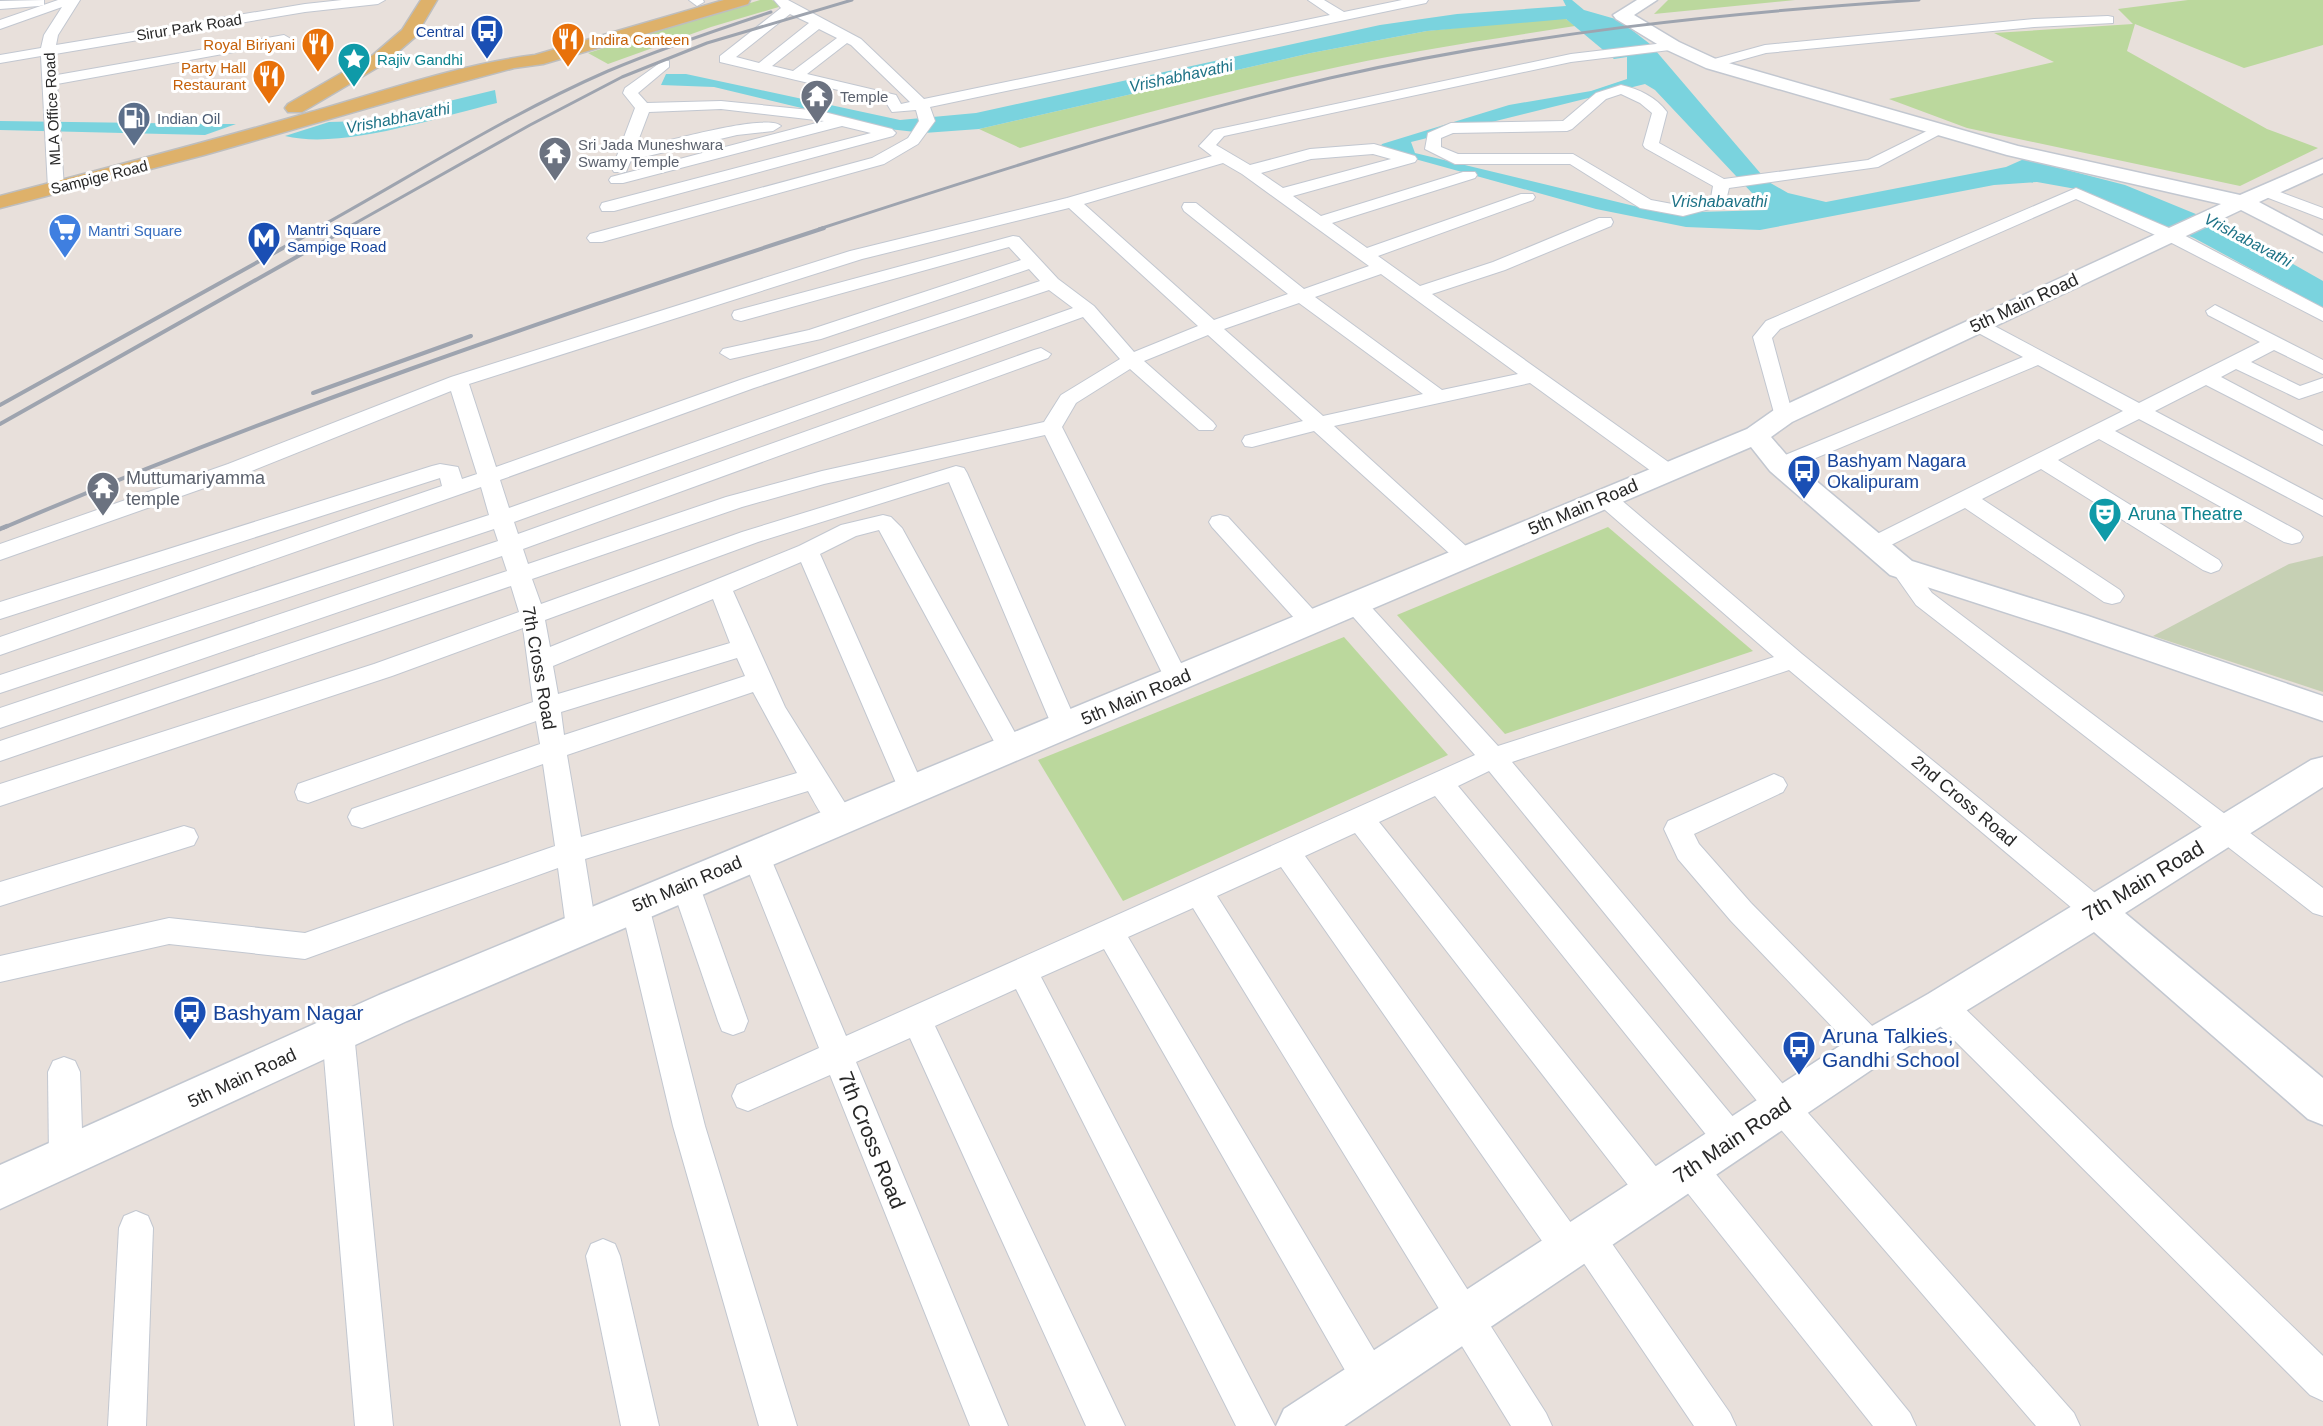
<svg xmlns="http://www.w3.org/2000/svg" width="2323" height="1426" font-family="Arial,sans-serif">
	<style>
		.green { fill: #bbd89d }
		.cemetery { fill: #c6d0b4 }
		.water { fill: #7ad3de; fill-rule: evenodd }
		.lines { fill: none; stroke-linecap: round; stroke-linejoin: round }
		.minor-casing { stroke: #c2c7d0; stroke-width: 2 }
		.tertiary-casing { stroke: #c2c7d0; stroke-width: 3 }
		.primary-casing { stroke: #bebebe; stroke-width: 3 }
		.minor { fill: #fff; fill-rule: evenodd }
		.tertiary { fill: #fff; fill-rule: evenodd }
		.primary { fill: #deb16a; fill-rule: evenodd }
		.rail-far2 { stroke: #9ea4af; stroke-width: 3 }
		.rail-far1 { stroke: #9ea4af; stroke-width: 4 }
		.rail { stroke: #9ea4af; stroke-width: 4.5 }
		.labels { text-anchor: middle; dominant-baseline: central; stroke-width: 6; stroke-linejoin: round; paint-order: stroke }
		.far-street-label { font-size: 15px; fill: #272727; stroke: #fff }
		.far-transit-label { font-size: 15px; fill: #164399; stroke: #fff; text-anchor: end }
		.far-food-label { font-size: 15px; fill: #c56008; stroke: #fff; text-anchor: end }
		.far-culture-label { font-size: 15px; fill: #0d838f; stroke: #fff; text-anchor: start }
		.far-worship-label { font-size: 15px; fill: #5b616d; stroke: #fff; text-anchor: start }
		.far-service-label { font-size: 15px; fill: #4e5e75; stroke: #fff; text-anchor: start }
		.far-shop-label { font-size: 15px; fill: #366cbe; stroke: #fff; text-anchor: start }
		.far-water-label { font-size: 16px; font-style: italic; fill: #1d7286; stroke: #fff }
		.street-label { font-size: 18px; fill: #272727; stroke: #fff }
		.transit-label { font-size: 18px; fill: #164399; stroke: #fff; text-anchor: start }
		.worship-label { font-size: 18px; fill: #5b616d; stroke: #fff; text-anchor: start }
		.culture-label { font-size: 18px; fill: #0d838f; stroke: #fff; text-anchor: start }
		.near-street-label { font-size: 21px; fill: #272727; stroke: #fff }
		.near-transit-label { font-size: 21px; fill: #164399; stroke: #fff; text-anchor: start }
	</style>
	<rect width="100%" height="100%" fill="#e8e0db"/>
	<g class="green">
		<polygon points="760,0 772,0 782,6 711,27 608,64 588,53"/>
		<polygon points="1668,0 1795,0 1654,14"/>
		<polygon points="2188,0 2323,0 2323,45 2244,68 2135,24 2127,51 2267,129 2318,148 2240,186 1967,128 1889,99 2054,62 1994,33 2133,24 2118,9"/>
		<path d="M 1540,19 L 1566,19 L 1575,26 C 1488,40 1401,52 1315,72 C 1216,94 1118,120 1020,148 L 979,129 L 1311,53 L 1427,31 Z"/>
		<polygon points="1608,527 1753,651 1505,734 1397,615"/>
		<polygon points="1344,637 1448,755 1123,901 1038,760"/>
	</g>
	<polygon class="cemetery" points="2323,556 2323,692 2153,636 2289,564"/>
	<g class="water">
		<path d="M 1563,0 L 1572,0 L 1584,10 L 1619,20 L 1650,44 L 1767,181 L 1788,193 L 1826,202 L 2006,167 L 2024,159 L 2125,185 L 2230,228 L 2323,281 L 2323,308 L 2194,238 L 2076,189 L 2037,182 L 1994,185 L 1760,230 L 1686,227 L 1596,209 L 1379,149 L 1382,144 L 1509,105 L 1591,91 L 1627,79 L 1627,57 L 1614,59 L 1566,19 L 1427,31 L 1311,53 L 979,129 L 924,133 L 889,129 L 714,87 L 661,85 L 666,74 L 686,74 L 900,120 L 976,113 L 1380,25 L 1457,14 L 1566,6 ZM 1645,84 L 1655,90 L 1768,210 L 1663,213 L 1415,153 L 1411,142 Z"/>
		<path d="M 495,90 L 497,103 C 438,117 343,150 285,136 L 329,122 L 366,121 Z"/>
		<polygon points="0,121 215,124 236,124 205,135 0,130"/>
	</g>
	<g class="lines">
		<g class="minor-casing">
			<g id="minor">
				<polygon points="44,0 44,5 39,6 0,9 0,1"/>
				<polygon points="58,0 80,0 58,35 56,45 305,4 342,0 385,0 378,4 305,12 55,54 57,75 284,35 291,39 284,43 57,84 64,188 56,193 48,188 41,56 0,63 0,55 41,48 44,35 62,7 0,29 0,20"/>
				<polygon points="689,0 703,0 704,2 697,6"/>
				<path d="M 774,0 L 788,0 L 861,39 L 924,99 L 1330,15 L 1308,0 L 1324,0 L 1344,12 L 1402,0 L 1428,0 L 1426,3 L 930,107 L 935,121 L 918,144 L 884,164 L 602,242 L 590,242 L 587,238 L 590,234 L 872,158 L 908,138 L 919,121 L 916,110 L 892,112 L 885,101 L 720,62 L 720,56 L 781,8 ZM 790,14 L 809,23 L 759,63 L 736,57 ZM 819,29 L 837,38 L 793,71 L 772,66 ZM 847,43 L 851,45 L 910,102 L 901,104 L 896,95 L 807,74 Z"/>
				<polygon points="2108,16 2113,17 2113,23 2034,27 1766,53 1712,68 1705,64 1707,61 1765,45 2034,19"/>
				<path d="M 1673,42 L 1680,46 L 1678,49 L 1571,62 L 1224,136 L 1216,145 L 1250,165 L 1310,149 L 1374,144 L 1415,156 L 1417,159 L 1415,162 L 1293,196 L 1321,216 L 1463,172 L 1475,172 L 1477,175 L 1475,178 L 1332,223 L 1367,248 L 1521,194 L 1533,194 L 1535,197 L 1533,200 L 1378,256 L 1420,286 L 1493,262 L 1599,218 L 1611,218 L 1613,222 L 1611,226 L 1505,270 L 1432,294 L 1674,466 L 1677,471 L 1674,476 L 1658,476 L 1530,383 L 1334,426 L 1478,557 L 1475,562 L 1467,565 L 1459,562 L 1314,431 L 1252,447 L 1245,446 L 1242,441 L 1245,436 L 1303,421 L 1208,335 L 1144,361 L 1213,422 L 1216,426 L 1213,430 L 1199,430 L 1130,369 L 1076,403 L 1062,427 L 1189,679 L 1186,685 L 1177,688 L 1168,685 L 1165,679 L 1045,435 L 824,484 L 742,507 L 532,579 L 541,604 L 742,532 L 956,466 L 964,468 L 967,473 L 1078,726 L 1074,733 L 1065,736 L 1056,733 L 1052,726 L 949,482 L 758,542 L 545,620 L 550,647 L 799,546 L 841,525 L 883,515 L 891,517 L 902,528 L 1024,749 L 1020,756 L 1011,759 L 1002,756 L 879,530 L 856,536 L 820,554 L 925,790 L 921,798 L 912,801 L 903,798 L 899,790 L 801,562 L 733,591 L 785,707 L 855,819 L 851,827 C 828,834 818,808 808,791 L 585,859 L 596,927 L 591,936 L 581,940 L 571,936 L 566,927 L 558,868 L 305,959 L 169,944 L 0,982 L 0,956 L 169,918 L 305,933 L 555,846 L 543,764 L 362,828 L 352,825 L 348,817 L 352,809 L 540,744 L 536,721 L 308,803 L 298,800 L 295,792 L 298,784 L 533,702 L 523,628 L 392,676 L 0,806 L 0,784 L 374,664 L 519,612 L 511,586 L 0,761 L 0,741 L 507,571 L 502,556 L 0,728 L 0,708 L 498,541 L 494,529 L 0,693 L 0,675 L 489,515 L 481,487 L 0,655 L 0,637 L 442,486 L 440,478 L 0,619 L 0,602 L 432,466 L 440,464 L 458,467 L 462,479 L 477,474 L 451,391 L 244,474 L 0,560 L 0,544 L 228,464 L 451,377 L 850,251 L 1067,198 L 1212,156 L 1199,146 L 1214,130 L 1571,54 ZM 1373,154 L 1391,159 L 1283,188 L 1261,173 L 1311,159 ZM 1223,163 L 1242,174 L 1369,266 L 1304,289 L 1196,203 L 1184,203 L 1182,207 L 1184,211 L 1288,294 L 1214,320 L 1084,204 ZM 1069,208 L 1198,326 L 1134,352 L 1094,306 L 1058,279 L 1019,237 L 1013,236 L 734,311 L 732,315 L 734,319 L 741,321 L 1009,247 L 1021,260 L 809,330 L 723,349 L 720,353 L 730,359 L 821,339 L 1029,269 L 1040,281 L 740,380 L 496,467 L 469,384 L 862,259 ZM 1381,274 L 1518,374 L 1442,390 L 1315,297 ZM 1049,290 L 1073,308 L 509,508 L 500,480 L 754,388 ZM 1299,303 L 1423,394 L 1323,416 L 1224,329 ZM 1083,317 L 1120,359 L 1061,395 L 1044,422 L 822,471 L 726,497 L 528,564 L 523,549 L 1048,358 L 1051,354 L 1041,348 L 1034,350 L 518,534 L 514,522 ZM 713,599 L 730,643 L 558,694 L 553,666 ZM 737,658 L 745,676 L 564,735 L 561,712 ZM 753,692 L 797,773 L 581,837 L 567,755 Z"/>
				<path d="M 664,60 L 669,61 L 669,67 L 638,93 L 647,103 L 721,101 L 820,111 L 892,129 L 896,133 L 893,136 L 614,211 L 602,211 L 600,207 L 602,203 L 871,133 L 842,126 L 623,183 L 611,183 L 609,180 L 611,177 L 824,121 L 721,109 L 649,112 L 635,149 C 657,144 768,112 781,126 L 773,131 L 737,135 L 631,160 L 626,172 L 614,172 L 612,169 L 635,108 L 623,93 L 625,88 Z"/>
				<path d="M 1621,85 C 1639,89 1656,97 1667,112 L 1659,143 L 1724,179 L 1868,160 L 1935,127 L 1940,125 L 1948,130 L 1878,167 L 1729,188 L 1725,205 L 1683,216 L 1640,208 L 1570,164 L 1455,164 L 1425,149 L 1428,133 L 1451,123 L 1563,121 L 1596,93 ZM 1621,94 L 1640,103 L 1652,113 L 1643,145 L 1645,148 L 1713,186 L 1711,198 L 1683,206 L 1651,200 L 1573,154 L 1458,154 L 1441,147 L 1441,138 L 1453,133 L 1567,131 L 1572,129 L 1606,99 Z"/>
				<polygon points="2264,186 2323,208 2323,219 2258,194 2256,191 2258,188"/>
				<polygon points="2076,188 2176,231 2323,308 2323,321 2164,239 2076,199 1780,329 1772,338 1793,416 1790,420 1776,420 1753,337 1766,321"/>
				<polygon points="2215,305 2323,360 2323,374 2274,350 2251,362 2300,386 2323,378 2323,391 2299,399 2236,369 2221,377 2323,431 2323,445 2206,385 2155,411 2323,500 2323,516 2139,419 2115,431 2300,532 2303,537 2300,542 2292,544 2284,542 2099,439 2058,460 2219,560 2222,565 2219,570 2211,573 2203,570 2041,469 1982,499 2120,590 2124,596 2120,602 2112,604 2104,602 1965,508 1883,549 1875,552 1867,549 1864,544 1867,539 2123,411 2038,365 1787,470 1773,470 1769,465 1773,460 2023,357 1971,329 1969,325 1971,321 1985,321 2139,403 2260,342 2208,315 2206,311"/>
				<polygon points="1605,491 1613,493 1802,654 2105,901 2109,910 2105,919 2095,922 2085,919 1789,670 1512,762 1793,1096 2074,1413 2080,1426 2036,1426 1771,1118 1489,771 1458,786 1744,1130 1748,1141 1744,1152 1732,1157 1720,1152 1435,796 1379,822 1666,1179 1671,1191 1666,1203 1654,1208 1642,1203 1355,833 1305,856 1574,1227 1587,1220 1599,1225 1730,1413 1736,1426 1694,1426 1581,1259 1568,1266 1556,1261 1281,867 1217,896 1546,1413 1552,1426 1511,1426 1193,908 1128,937 1384,1367 1390,1380 1384,1393 1371,1399 1358,1393 1104,949 1041,977 1275,1426 1236,1426 1016,989 935,1026 1125,1426 1086,1426 910,1038 856,1062 1008,1426 970,1426 830,1075 748,1111 737,1107 732,1096 737,1085 819,1048 742,855 746,847 756,843 766,847 846,1036 1475,755 1348,611 1344,605 1348,599 1356,597 1364,599 1498,746 1774,657 1597,503 1594,498 1597,493"/>
				<polygon points="1220,515 1228,517 1320,617 1324,623 1320,629 1312,631 1304,629 1212,527 1209,522 1212,517"/>
				<polygon points="1901,560 1909,562 1932,593 2323,888 2323,916 2313,913 1916,605 1890,568 1893,562"/>
				<polygon points="1774,774 1783,778 1787,785 1783,792 1694,834 1699,844 1751,903 1883,1037 1888,1047 1883,1057 1872,1062 1861,1057 1731,921 1678,859 1664,829 1668,821"/>
				<polygon points="184,826 194,829 198,837 194,845 0,906 0,882"/>
				<polygon points="685,872 695,876 699,884 748,1021 744,1031 733,1035 722,1031 718,1021 671,884 675,876"/>
				<polygon points="635,894 645,897 649,906 705,1126 797,1426 759,1426 673,1126 621,906 625,897"/>
				<polygon points="1942,993 1953,997 2323,1356 2323,1401 2310,1395 1931,1017 1927,1007 1931,997"/>
				<polygon points="338,1019 349,1023 354,1033 393,1426 355,1426 322,1033 327,1023"/>
				<polygon points="64,1057 75,1061 80,1072 83,1159 78,1171 66,1175 54,1171 49,1159 48,1072 53,1061"/>
				<polygon points="1690,1152 1702,1157 1910,1413 1916,1426 1873,1426 1678,1181 1673,1169 1678,1157"/>
				<polygon points="136,1211 148,1216 153,1228 146,1426 108,1426 119,1228 124,1216"/>
				<polygon points="603,1239 615,1244 620,1256 659,1426 621,1426 586,1256 591,1244"/>
			</g>
		</g>
		<g class="tertiary-casing">
			<g id="tertiary">
				<polygon points="1637,0 1657,0 1634,15 1679,42 1718,60 2018,146 2240,195 2323,159 2323,173 2259,202 2323,236 2323,252 2241,210 1792,422 1771,437 1790,459 1912,561 2088,616 2323,696 2323,721 2066,632 1890,575 1770,471 1751,447 407,1021 0,1209 0,1165 379,995 1747,429 1774,410 2221,204 2007,155 1706,68 1667,50 1616,19 1613,15"/>
				<polygon points="2323,757 2323,787 2125,913 2323,1078 2323,1125 2308,1119 2094,932 1886,1060 1344,1426 1276,1426 1284,1409 1858,1034 1928,994 2311,760"/>
			</g>
		</g>
		<g class="primary-casing">
			<g id="primary">
				<polygon points="421,0 437,0 415,37 385,63 302,112 288,112 285,108 288,104 373,55 402,30"/>
				<path d="M 724,0 L 750,0 L 748,4 L 543,64 L 514,68 L 413,95 L 204,155 L 0,208 L 0,196 C 104,169 208,142 311,112 C 384,91 461,64 535,55 Z"/>
			</g>
		</g>
		<use href="#minor" class="minor"/>
		<use href="#tertiary" class="tertiary"/>
		<use href="#primary" class="primary"/>
		<g class="rail-far2">
			<path d="M 316,229 C 412,176 507,115 608,71 C 662,48 716,30 771,12"/>
			<polyline points="345,229 530,125 622,77 707,43 852,0"/>
			<path d="M 819,229 C 988,174 1157,119 1330,78 C 1523,34 1721,13 1919,0"/>
		</g>
		<g class="rail-far1">
			<polyline points="313,393 471,336"/>
			<polyline points="0,405 319,228"/>
			<polyline points="0,424 348,228"/>
			<path d="M 3,528 C 272,413 547,319 824,228"/>
		</g>
		<polyline class="rail" points="0,529 7,526"/>
	</g>
	<defs>
		<g id="bus-pin" transform="scale(1.725)"><path d="M0 17L-7.5 6A9.5 9.5 0 1 1 7.5 6Z" fill="#1a4fb4" stroke="#fff"/><path d="M-5-6H5V4H4V6H2V4H-2V6H-4V4H-5ZM-3.5-4V0h7V-4ZM-3.5 1.2v1.5H-2V1.2ZM2 1.2v1.5H3.5V1.2Z" fill="#fff"/></g>
		<g id="restaurant-pin" transform="scale(1.725)"><path d="M0 17L-7.5 6A9.5 9.5 0 1 1 7.5 6Z" fill="#e8710a" stroke="#fff"/><path d="M-5-6h1v4h1v-4h1v4h1v-4h1v5L-1.5 .5V6h-2V.5L-5-1ZM5-6V6H3V1.5H1.5Q1.5-4 5-6Z" fill="#fff"/></g>
		<g id="sight-pin" transform="scale(1.725)"><path d="M0 17L-7.5 6A9.5 9.5 0 1 1 7.5 6Z" fill="#0f9aa8" stroke="#fff"/><path d="M0-6L1.8-2.2L6-1.7L2.9 1.2L3.7 5.4L0 3.3L-3.7 5.4L-2.9 1.2L-6-1.7L-1.8-2.2Z" fill="#fff"/></g>
		<g id="temple-pin" transform="scale(1.725)"><path d="M0 17L-7.5 6A9.5 9.5 0 1 1 7.5 6Z" fill="#6b7280" stroke="#fff"/><path d="M0-6L5-2H3V0L6.5 2.5H4V6H1.5V3h-3V6H-4V2.5H-6.5L-3 0V-2H-5Z" fill="#fff"/></g>
		<g id="fuel-pin" transform="scale(1.725)"><path d="M0 17L-7.5 6A9.5 9.5 0 1 1 7.5 6Z" fill="#5c6f8a" stroke="#fff"/><path d="M-5.5-6h7V0h2V4h1.3V-2.5L3-4.5l.8-.8L6-3V5H2.5V1h-1V6h-7ZM-4.2-4.7v3.2H.2V-4.7Z" fill="#fff"/></g>
		<g id="supermarket-pin" transform="scale(1.725)"><path d="M0 17L-7.5 6A9.5 9.5 0 1 1 7.5 6Z" fill="#3f7fe0" stroke="#fff"/><path d="M-6-5.5h2.5l.6 2H6L4.5 2H-2.5L-4.4-4H-6ZM-1.5 3.2a1.3 1.3 0 1 0 .1 0ZM3 3.2a1.3 1.3 0 1 0 .1 0Z" fill="#fff"/></g>
		<g id="metro-pin" transform="scale(1.725)"><path d="M0 17L-7.5 6A9.5 9.5 0 1 1 7.5 6Z" fill="#1a4fb4" stroke="#fff"/><path d="M-5.5 5V-5H-3L0 0L3-5H5.5V5H3V-.5L0 4L-3-.5V5Z" fill="#fff"/></g>
		<g id="theatre-pin" transform="scale(1.725)"><path d="M0 17L-7.5 6A9.5 9.5 0 1 1 7.5 6Z" fill="#0f9aa8" stroke="#fff"/><path d="M-5-5.5Q0-4 5-5.5V0Q5 5 0 6Q-5 5-5 0ZM-3.3-2.5H-1v1.5H-3.3ZM1-2.5H3.3v1.5H1ZM-2.8 1Q0 5.5 2.8 1Z" fill="#fff"/></g>
	</defs>
	<g fill-rule="evenodd">
		<use href="#bus-pin" x="487" y="31"/>
		<use href="#restaurant-pin" x="568" y="39"/>
		<use href="#restaurant-pin" x="318" y="44"/>
		<use href="#sight-pin" x="354" y="59"/>
		<use href="#restaurant-pin" x="269" y="76"/>
		<use href="#temple-pin" x="817" y="96"/>
		<use href="#fuel-pin" x="134" y="118"/>
		<use href="#temple-pin" x="555" y="153"/>
		<use href="#supermarket-pin" x="65" y="230"/>
		<use href="#metro-pin" x="264" y="238"/>
		<use href="#bus-pin" x="1804" y="471"/>
		<use href="#temple-pin" x="103" y="488"/>
		<use href="#theatre-pin" x="2105" y="514"/>
		<use href="#bus-pin" x="190" y="1012"/>
		<use href="#bus-pin" x="1799" y="1047"/>
	</g>
	<g class="labels">
		<g class="far-street-label">
			<text transform="translate(189 27) rotate(-9)">Sirur Park Road</text>
			<text transform="translate(52 109) rotate(-93)">MLA Office Road</text>
			<text transform="translate(99 177) rotate(-14)">Sampige Road</text>
		</g>
		<g class="far-transit-label">
			<text x="464" y="31">Central</text>
			<text x="287" y="229" text-anchor="start">Mantri Square<tspan x="287" dy="17">Sampige Road</tspan></text>
		</g>
		<g class="far-food-label">
			<text x="591" y="39" text-anchor="start">Indira Canteen</text>
			<text x="295" y="44">Royal Biriyani</text>
			<text x="246" y="67">Party Hall<tspan x="246" dy="17">Restaurant</tspan></text>
		</g>
		<g class="far-culture-label">
			<text x="377" y="59">Rajiv Gandhi</text>
		</g>
		<g class="far-worship-label">
			<text x="840" y="96">Temple</text>
			<text x="578" y="144">Sri Jada Muneshwara<tspan x="578" dy="17">Swamy Temple</tspan></text>
		</g>
		<g class="far-service-label">
			<text x="157" y="118">Indian Oil</text>
		</g>
		<g class="far-shop-label">
			<text x="88" y="230">Mantri Square</text>
		</g>
		<g class="far-water-label">
			<text transform="translate(1181 76) rotate(-12)">Vrishabhavathi</text>
			<text transform="translate(398 118) rotate(-11)">Vrishabhavathi</text>
			<text x="1719" y="201">Vrishabavathi</text>
			<text transform="translate(2248 240) rotate(28)">Vrishabavathi</text>
		</g>
		<g class="street-label">
			<text transform="translate(2024 303) rotate(-25)">5th Main Road</text>
			<text transform="translate(1583 507) rotate(-23)">5th Main Road</text>
			<text transform="translate(539 668) rotate(80)">7th Cross Road</text>
			<text transform="translate(1136 697) rotate(-23)">5th Main Road</text>
			<text transform="translate(1964 801) rotate(40)">2nd Cross Road</text>
			<text transform="translate(687 884) rotate(-23)">5th Main Road</text>
			<text transform="translate(242 1078) rotate(-25)">5th Main Road</text>
		</g>
		<g class="transit-label">
			<text x="1827" y="461">Bashyam Nagara<tspan x="1827" dy="21">Okalipuram</tspan></text>
		</g>
		<g class="worship-label">
			<text x="126" y="478">Muttumariyamma<tspan x="126" dy="21">temple</tspan></text>
		</g>
		<g class="culture-label">
			<text x="2128" y="514">Aruna Theatre</text>
		</g>
		<g class="near-street-label">
			<text transform="translate(2143 881) rotate(-31)">7th Main Road</text>
			<text transform="translate(872 1140) rotate(68)">7th Cross Road</text>
			<text transform="translate(1732 1140) rotate(-34)">7th Main Road</text>
		</g>
		<g class="near-transit-label">
			<text x="213" y="1012">Bashyam Nagar</text>
			<text x="1822" y="1035">Aruna Talkies,<tspan x="1822" dy="24">Gandhi School</tspan></text>
		</g>
	</g>
</svg>
